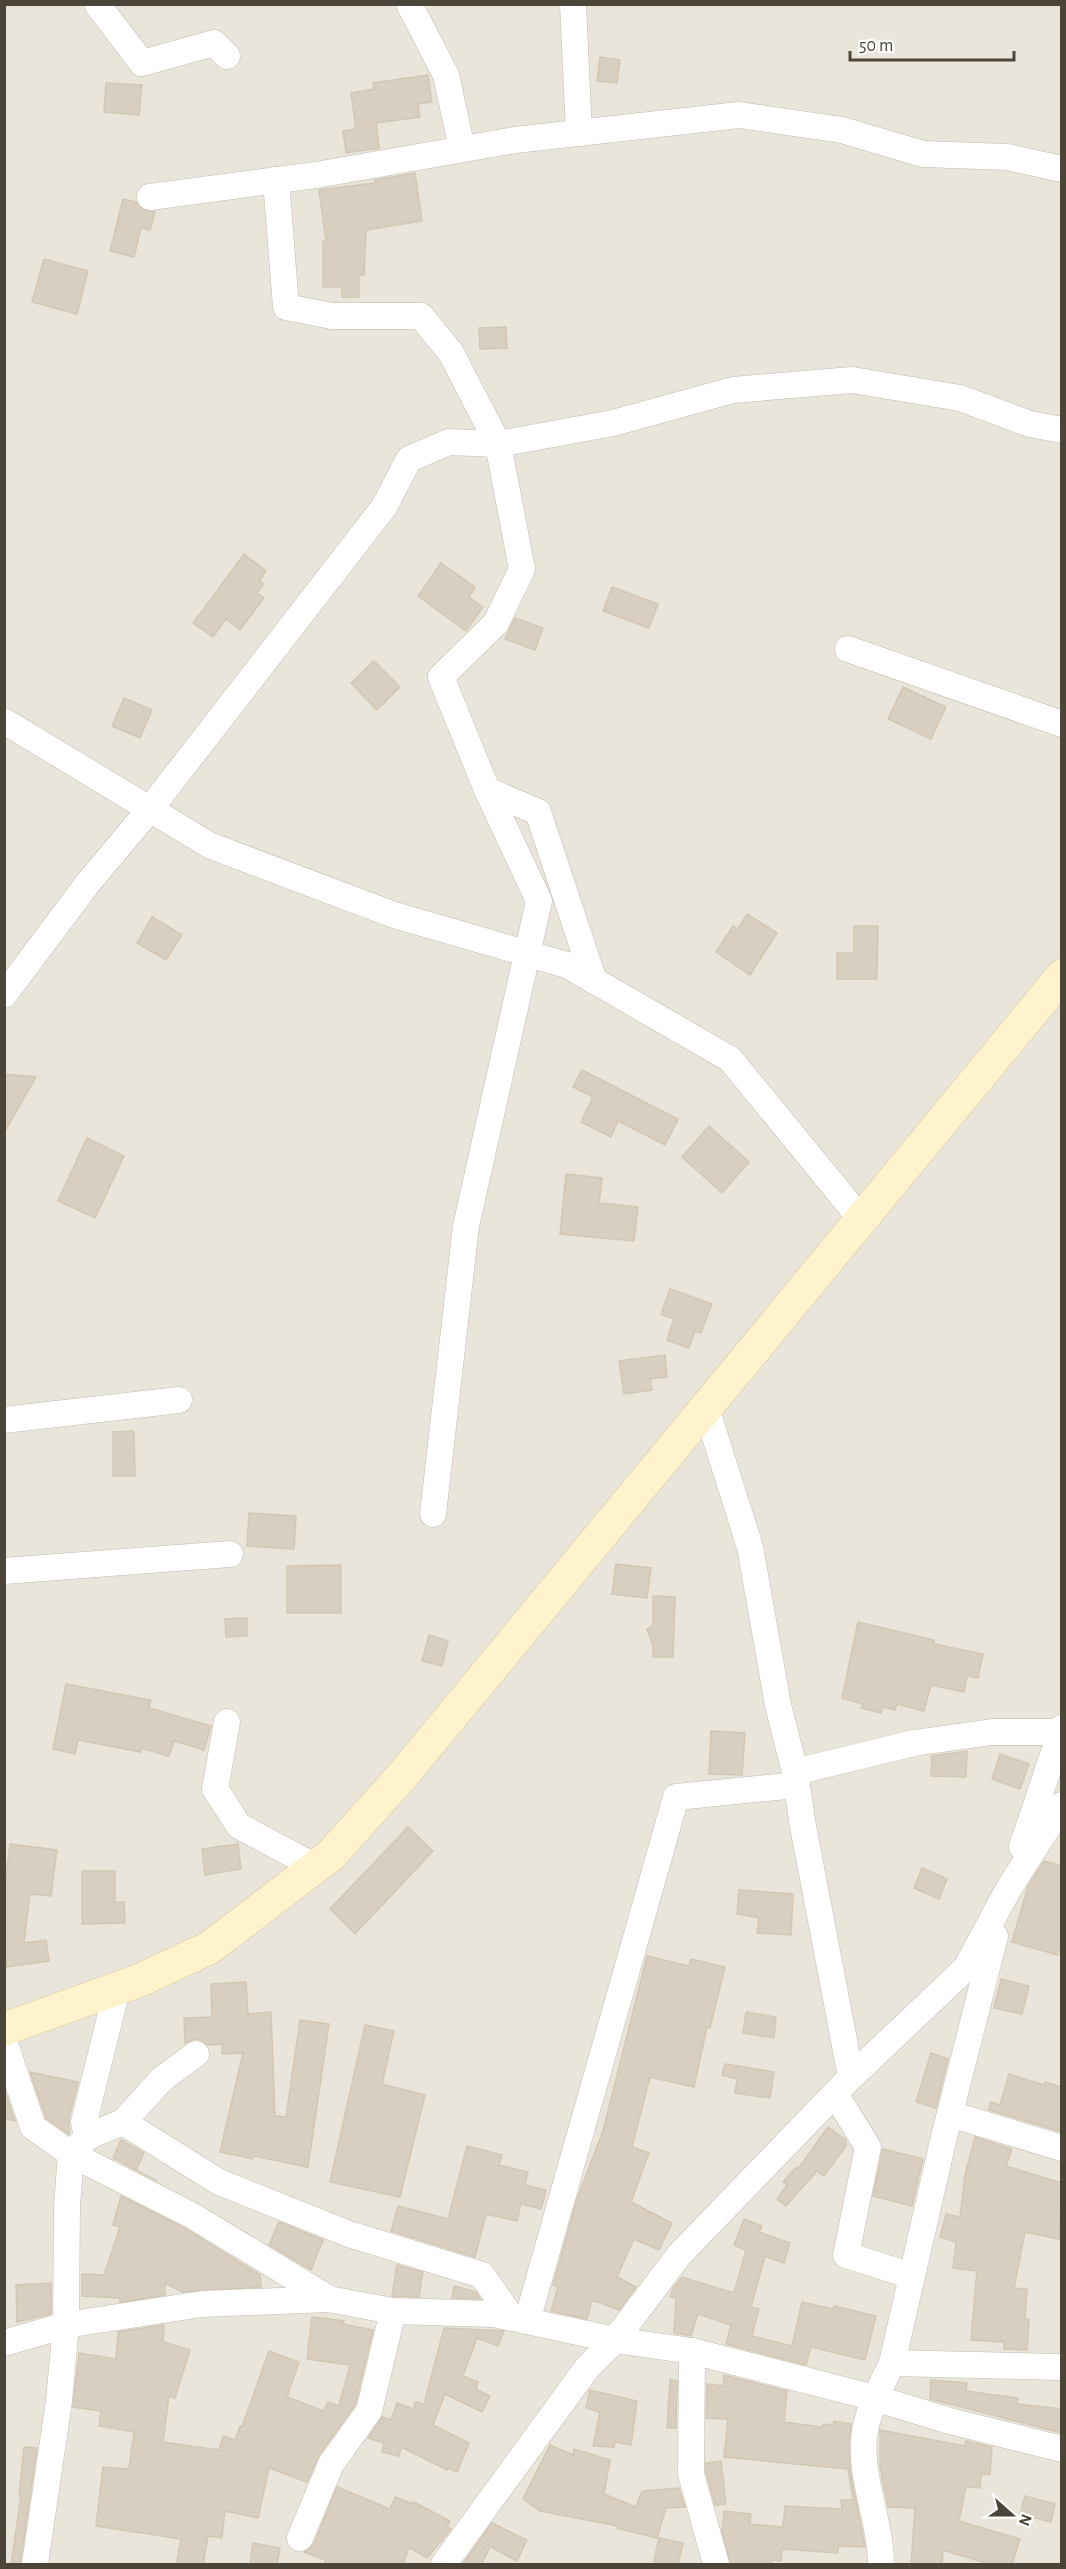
<svg xmlns="http://www.w3.org/2000/svg" width="1066" height="2569" font-family="'Alegreya Sans',sans-serif">
	<style>
		.residential { fill: #eae5da }
		.building { fill: #d8cfc1; stroke: #d3c7b4; stroke-width: 1.5 }
		.lines { fill: none; stroke-linecap: round; stroke-linejoin: round }
		.street-casing { stroke: #c2bbae; stroke-width: 27 }
		.secondary-casing { stroke: #d6c79b; stroke-width: 34 }
		.street { stroke: #fff; stroke-width: 26 }
		.secondary { stroke: #fff3cd; stroke-width: 33 }
	</style>
	<rect width="100%" height="100%" fill="#f6f3ec"/>
	<rect class="residential" x="5" y="5" width="1056" height="2559"/>
	<g class="building">
		<polygon points="600,57 620,60 617,83 597,81"/>
		<polygon points="428,75 432,102 418,104 420,117 376,123 379,148 346,153 343,131 356,129 351,93 374,89 373,83"/>
		<polygon points="106,83 142,85 139,115 104,112"/>
		<polygon points="415,173 422,221 366,230 364,275 359,275 359,297 342,297 342,287 323,287 323,241 326,241 319,190 375,183 375,180"/>
		<polygon points="123,199 136,202 145,211 155,212 150,230 141,228 134,257 110,251"/>
		<polygon points="44,259 88,271 77,314 32,302"/>
		<polygon points="506,327 507,348 480,349 479,328"/>
		<polygon points="244,554 266,571 259,581 264,584 257,593 264,598 240,630 226,619 213,637 193,623"/>
		<polygon points="441,563 475,587 469,597 483,607 466,631 418,596"/>
		<polygon points="612,587 658,604 649,628 603,611"/>
		<polygon points="515,618 543,628 535,650 505,639"/>
		<polygon points="374,661 400,687 377,710 351,683"/>
		<polygon points="903,687 946,707 931,739 888,719"/>
		<polygon points="124,698 152,710 140,738 112,726"/>
		<polygon points="747,914 777,933 750,975 716,952 733,926 738,929"/>
		<polygon points="152,917 182,935 166,960 137,943"/>
		<polygon points="854,926 878,926 877,979 837,979 837,953 854,953"/>
		<polygon points="582,1070 678,1119 665,1145 618,1121 611,1137 581,1122 593,1097 573,1087"/>
		<polygon points="4,1074 36,1077 4,1133"/>
		<polygon points="709,1126 749,1162 722,1193 682,1157"/>
		<polygon points="87,1138 124,1156 95,1218 58,1201"/>
		<polygon points="566,1174 602,1178 599,1203 638,1207 634,1241 560,1234"/>
		<polygon points="670,1289 712,1304 701,1333 695,1331 689,1348 667,1340 674,1319 661,1314"/>
		<polygon points="665,1355 667,1377 650,1379 652,1390 624,1394 619,1361"/>
		<polygon points="134,1431 135,1476 113,1476 113,1432"/>
		<polygon points="249,1513 296,1516 294,1549 247,1546"/>
		<polygon points="616,1564 651,1568 647,1598 612,1594"/>
		<polygon points="341,1565 341,1613 287,1613 287,1566"/>
		<polygon points="653,1596 675,1597 673,1657 653,1657 653,1645 647,1629 653,1626"/>
		<polygon points="247,1618 247,1636 226,1637 225,1619"/>
		<polygon points="858,1622 934,1640 934,1644 983,1654 978,1678 967,1676 964,1692 931,1685 924,1711 897,1704 895,1710 883,1707 881,1713 861,1708 863,1704 842,1698"/>
		<polygon points="429,1635 448,1641 442,1666 422,1661"/>
		<polygon points="66,1684 151,1700 149,1708 211,1726 204,1750 174,1741 169,1756 141,1748 141,1752 78,1740 75,1754 53,1749"/>
		<polygon points="711,1731 745,1733 742,1775 709,1774"/>
		<polygon points="967,1751 966,1777 931,1776 932,1756"/>
		<polygon points="1000,1754 1029,1764 1020,1789 992,1779"/>
		<polygon points="408,1827 433,1851 355,1934 330,1909"/>
		<polygon points="10,1844 57,1850 51,1896 30,1894 24,1943 46,1940 49,1961 7,1967 4,1951 4,1892"/>
		<polygon points="238,1844 241,1869 205,1875 202,1849"/>
		<polygon points="1044,1861 1062,1866 1062,1942 1058,1955 1012,1942 1028,1886"/>
		<polygon points="922,1868 947,1879 939,1899 914,1888"/>
		<polygon points="82,1871 115,1871 115,1902 124,1902 125,1923 82,1924"/>
		<polygon points="739,1890 793,1894 791,1935 757,1933 759,1918 737,1914"/>
		<polygon points="647,1956 689,1966 691,1959 725,1967 710,2028 707,2027 694,2087 650,2077 632,2147 649,2153 631,2202 672,2223 659,2250 634,2239 617,2277 636,2287 619,2310 592,2300 587,2319 551,2311 558,2287 553,2285 577,2199 603,2131"/>
		<polygon points="1001,1979 1029,1986 1022,2014 994,2008"/>
		<polygon points="246,1982 248,2014 271,2012 275,2116 286,2117 300,2020 329,2024 308,2167 254,2156 253,2159 220,2152 243,2053 222,2054 222,2044 208,2045 201,2040 194,2039 185,2043 184,2018 212,2017 211,1984"/>
		<polygon points="746,2012 776,2017 774,2038 743,2033"/>
		<polygon points="365,2025 394,2031 382,2084 425,2095 400,2197 330,2182"/>
		<polygon points="931,2053 948,2059 936,2108 916,2102"/>
		<polygon points="725,2064 774,2072 770,2098 735,2093 737,2079 722,2075"/>
		<polygon points="30,2072 78,2082 69,2118 69,2134 46,2118"/>
		<polygon points="1009,2074 1044,2085 1045,2082 1062,2087 1062,2132 989,2110 991,2102 1000,2105"/>
		<polygon points="4,2089 15,2121 4,2118"/>
		<polygon points="828,2127 846,2140 846,2146 824,2176 817,2171 786,2206 777,2199 787,2185 783,2182 796,2167 798,2169"/>
		<polygon points="975,2137 1012,2149 1006,2166 1062,2183 1059,2239 1025,2232 1014,2288 1027,2289 1025,2319 1029,2319 1027,2350 1004,2349 1004,2342 971,2340 977,2271 953,2268 956,2242 940,2237 946,2214 960,2217 965,2175"/>
		<polygon points="121,2140 144,2153 136,2170 157,2181 113,2158"/>
		<polygon points="467,2146 502,2155 499,2165 528,2172 525,2185 546,2190 541,2209 521,2204 517,2221 486,2214 475,2257 391,2231 398,2206 448,2219"/>
		<polygon points="883,2149 923,2159 912,2206 873,2196"/>
		<polygon points="121,2196 184,2228 260,2275 261,2287 182,2292 165,2283 165,2295 120,2302 120,2298 82,2296 82,2274 104,2275 120,2227 113,2225"/>
		<polygon points="744,2219 762,2226 759,2232 790,2243 784,2263 765,2256 751,2307 759,2309 752,2336 792,2346 802,2302 833,2309 834,2306 876,2316 865,2360 811,2347 806,2365 726,2344 731,2325 698,2314 691,2336 674,2333 676,2298 670,2297 673,2288 682,2277 734,2293 746,2250 734,2245"/>
		<polygon points="279,2222 323,2240 311,2270 269,2245"/>
		<polygon points="397,2265 423,2272 419,2297 392,2296"/>
		<polygon points="51,2283 51,2314 17,2322 16,2285"/>
		<polygon points="454,2286 476,2292 480,2299 452,2298"/>
		<polygon points="312,2317 344,2321 343,2324 373,2330 355,2405 319,2455 307,2482 269,2468 258,2518 225,2511 222,2538 208,2536 203,2565 176,2565 181,2539 96,2526 103,2467 129,2469 134,2432 99,2426 101,2411 73,2407 79,2353 116,2359 118,2332 164,2325 163,2342 190,2350 175,2398 169,2396 163,2442 219,2450 223,2436 235,2440 240,2426 242,2427 269,2351 299,2362 287,2397 324,2411 328,2402 339,2406 350,2365 307,2359"/>
		<polygon points="444,2328 504,2331 498,2346 477,2338 463,2376 478,2382 476,2389 490,2396 482,2412 445,2394 433,2425 469,2443 457,2472 448,2468 447,2470 401,2447 399,2456 382,2452 384,2443 368,2438 382,2417 391,2420 397,2403 413,2409 416,2402 424,2404"/>
		<polygon points="724,2375 787,2391 784,2422 822,2427 823,2424 833,2425 834,2421 851,2424 850,2470 865,2547 838,2546 838,2553 782,2549 781,2561 772,2560 772,2565 731,2565 722,2531 724,2511 751,2514 750,2524 783,2527 785,2506 842,2509 841,2500 853,2500 848,2469 724,2457 728,2419 706,2418 707,2384 723,2386"/>
		<polygon points="670,2380 677,2381 676,2428 667,2428"/>
		<polygon points="931,2380 967,2383 966,2391 1018,2398 1017,2404 1062,2409 1062,2433 930,2399"/>
		<polygon points="590,2390 637,2401 631,2445 615,2442 614,2447 593,2446 600,2412 586,2408"/>
		<polygon points="880,2430 965,2446 966,2441 992,2447 990,2475 981,2474 980,2488 966,2487 959,2521 1020,2539 1012,2565 992,2565 943,2550 942,2565 911,2565 915,2508 888,2507 880,2467"/>
		<polygon points="550,2445 573,2455 574,2449 610,2460 604,2494 636,2507 642,2491 679,2488 685,2507 666,2508 657,2538 617,2528 618,2526 540,2511 523,2499"/>
		<polygon points="24,2447 37,2448 20,2565 11,2565 21,2496 19,2496"/>
		<polygon points="721,2461 726,2504 715,2505 706,2472 706,2463"/>
		<polygon points="337,2487 390,2509 395,2497 414,2504 414,2502 450,2521 447,2527 451,2529 427,2558 409,2547 403,2565 324,2565 325,2560 304,2552 314,2544"/>
		<polygon points="1025,2496 1055,2504 1051,2522 1020,2514"/>
		<polygon points="492,2523 527,2540 517,2561 479,2541"/>
		<polygon points="659,2538 683,2543 678,2565 653,2565"/>
		<polygon points="253,2543 280,2548 277,2565 250,2565"/>
		<polygon points="478,2543 489,2549 481,2565 462,2565"/>
	</g>
	<g class="lines">
		<g class="street-casing">
			<g id="street">
				<polyline points="97,4 142,63 214,43 227,56"/>
				<polyline points="409,4 446,75 462,149"/>
				<polyline points="573,4 579,133"/>
				<polyline points="150,197 316,175 515,140 739,115 842,130 923,154 1007,157 1062,169"/>
				<polyline points="848,649 1062,724"/>
				<polyline points="4,721 209,845 394,915 567,965 730,1059 861,1219"/>
				<polyline points="594,981 538,812 487,790 441,677 496,623 522,569 498,444 613,423 733,390 852,380 960,398 1030,424 1062,430"/>
				<polyline points="4,995 88,883 150,809 384,507 409,459 449,442 498,444 451,353 421,316 332,316 286,307 276,180"/>
				<polyline points="706,1408 750,1547 778,1705 795,1772 803,1826 851,2077"/>
				<polyline points="4,1420 179,1400"/>
				<polyline points="433,1514 466,1226 539,901 487,790"/>
				<polyline points="4,1571 230,1554"/>
				<polyline points="227,1722 215,1789 239,1826 316,1867"/>
				<polyline points="795,1772 914,1743 992,1732 1060,1732"/>
				<polyline points="1022,1847 1062,1728"/>
				<polyline points="4,2041 33,2127 71,2154 191,2215 328,2298"/>
				<polyline points="835,2094 868,2147 846,2255 912,2276"/>
				<polyline points="950,2114 1062,2148"/>
				<polyline points="123,2122 162,2079 196,2054"/>
				<polyline points="87,2137 123,2122 219,2182 349,2234 482,2275 512,2318"/>
				<polyline points="527,2321 676,1797 797,1785"/>
				<polyline points="4,2343 66,2325 202,2304 328,2299 393,2311 494,2314 615,2340 692,2351 875,2398 950,2421 1062,2449"/>
				<polyline points="692,2351 691,2474 716,2564"/>
				<polyline points="892,2363 1062,2367"/>
				<polyline points="300,2538 331,2464 369,2411 393,2311"/>
				<polyline points="35,2564 59,2401 66,2325 67,2206 71,2154 87,2137 84,2122 117,1990"/>
				<polyline points="444,2564 587,2368 615,2340 679,2255 851,2077 966,1968 1009,1888 1062,1805"/>
				<path d="M 881,2564 C 881,2522 860,2480 864,2437 C 867,2411 881,2386 892,2363 L 944,2137 L 995,1936"/>
			</g>
		</g>
		<g class="secondary-casing">
			<polyline id="secondary" points="4,2029 138,1981 209,1948 331,1855 403,1775 1062,976"/>
		</g>
		<use href="#street" class="street"/>
		<use href="#secondary" class="secondary"/>
	</g>
	<rect width="1066" height="2569" fill="none" stroke="#4b4439" stroke-width="12"/>
	<g transform="translate(1012 2515) rotate(111)" stroke="#ffffff" stroke-width="4.5" paint-order="stroke">
	<path d="M0-4.5L10 22L0 15L-10 22Z" fill="#4b4439"/>
	<text y="-9" font-size="16" font-weight="bold" text-anchor="middle" fill="#4b4439">N</text>
	</g>
	<path d="M850 51v9h164v-9" fill="none" stroke="#4b4439" stroke-width="3"/>
	<text x="859" y="51" font-size="18" fill="#4b4439" stroke="#ffffff" stroke-width="4.5" paint-order="stroke">50 m</text>
</svg>
